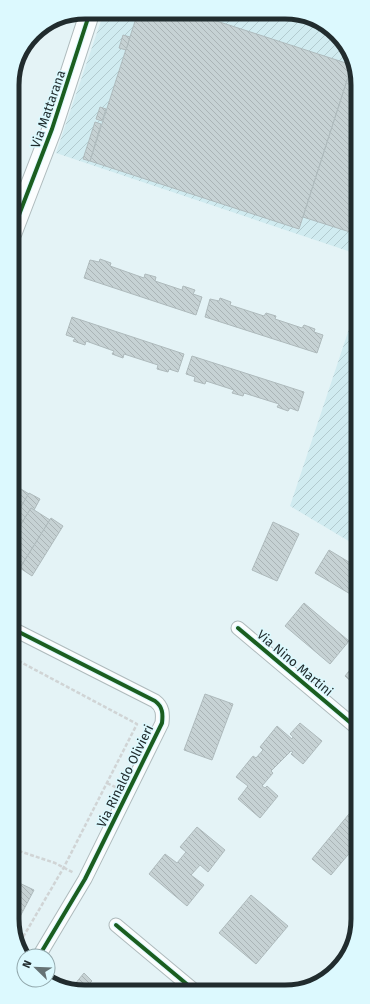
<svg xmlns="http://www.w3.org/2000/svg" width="370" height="1004" font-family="'Fira Sans',sans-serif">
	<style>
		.industrial { fill: url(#industrial-furrows) }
		.building { fill: url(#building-back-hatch); stroke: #aebabc }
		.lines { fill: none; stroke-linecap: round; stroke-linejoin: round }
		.street-casing { stroke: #aebabc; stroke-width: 15 }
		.secondary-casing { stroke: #aebabc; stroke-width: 21 }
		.path { stroke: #d0d4d5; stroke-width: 2.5; stroke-dasharray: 4 2; stroke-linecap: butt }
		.street { stroke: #fbfdfe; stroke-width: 13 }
		.secondary { stroke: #fbfdfe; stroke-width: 19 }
		.cycleway-casing { stroke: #dcf9fe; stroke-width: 6 }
		.cycleway { stroke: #1b5e20; stroke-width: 4 }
		.labels { text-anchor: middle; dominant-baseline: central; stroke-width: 3; stroke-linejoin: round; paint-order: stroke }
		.street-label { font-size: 13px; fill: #212c2e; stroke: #dcf9fe }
		.rim { fill: none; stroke: #212c2e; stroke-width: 5 }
	</style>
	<defs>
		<pattern id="industrial-furrows" width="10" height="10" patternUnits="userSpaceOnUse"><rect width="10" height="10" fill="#d0ebf0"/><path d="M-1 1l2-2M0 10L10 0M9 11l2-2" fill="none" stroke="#b2cace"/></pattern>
		<pattern id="building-back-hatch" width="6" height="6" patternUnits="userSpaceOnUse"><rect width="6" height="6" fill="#c6d2d4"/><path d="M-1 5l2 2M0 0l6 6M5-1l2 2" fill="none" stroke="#aab4b6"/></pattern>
	</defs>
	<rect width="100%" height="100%" fill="#e4f3f6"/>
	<g class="industrial">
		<polygon points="104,12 299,13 337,34 357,71 357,254 56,153"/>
		<polygon points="357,305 357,546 290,506"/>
	</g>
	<g class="building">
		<polygon points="138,12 192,13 352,65 299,229 90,161"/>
		<polygon points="123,35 130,37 126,50 119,48"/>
		<polygon points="352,65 357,71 357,210 350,232 303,217"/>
		<polygon points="100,107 106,109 102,121 96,119"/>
		<polygon points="95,122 101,124 90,161 83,159"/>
		<polygon points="100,259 111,263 110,266 144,278 145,274 156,277 155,281 182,290 183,286 195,290 193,294 202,297 196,315 84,278 90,260 99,262"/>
		<polygon points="220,298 231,302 230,305 264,316 266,313 276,316 275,319 302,328 304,325 315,329 314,332 323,335 317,353 205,317 210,299 219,301"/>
		<polygon points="72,317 184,354 178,372 169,369 168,372 157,369 158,365 124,354 123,358 112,354 114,351 86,341 85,345 73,341 75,338 66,335"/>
		<polygon points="192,356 304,392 298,411 290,408 288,411 277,407 279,404 244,393 243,396 232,393 234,390 206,381 205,384 194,381 195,377 186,374"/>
		<polygon points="13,484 29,494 13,520"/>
		<polygon points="29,493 40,499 34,510 31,508 20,526 13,520"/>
		<polygon points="31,508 50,520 21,566 13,562 13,522 20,526"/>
		<polygon points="51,518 63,526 32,576 20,568"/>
		<polygon points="273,522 299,534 277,581 252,570"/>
		<polygon points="329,550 357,567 357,598 315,573"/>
		<polygon points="304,603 349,641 330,664 285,626"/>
		<polygon points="357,661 357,687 345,676"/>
		<polygon points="205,694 233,704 212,760 184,750"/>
		<polygon points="300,723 322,741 303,764 291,754 293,752 291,751 271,771 273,773 262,786 265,788 267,786 278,796 260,818 238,799 248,786 236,777 253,756 256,758 263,750 260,747 277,726 292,739 293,737 290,734"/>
		<polygon points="358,803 358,843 331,875 312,859"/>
		<polygon points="197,827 225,850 208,872 200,865 191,875 204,885 187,906 149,874 165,854 177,863 186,852 180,847"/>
		<polygon points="13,880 34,890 13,930"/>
		<polygon points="251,895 288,926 256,964 219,933"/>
		<polygon points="84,973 92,981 90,983 99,991 70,990"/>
	</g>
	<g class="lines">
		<g class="street-casing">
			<g id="street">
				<polyline points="238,628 358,729"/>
				<path d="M 13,629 L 155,701 C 163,707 163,714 162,723 L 85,879 L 39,956"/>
				<polyline points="116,925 195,991"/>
			</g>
		</g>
		<g class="secondary-casing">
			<polyline id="secondary" points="12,233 52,129 90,12"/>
		</g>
		<g class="path">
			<polyline points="13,658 137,724 64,867 19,944"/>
			<polyline points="107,783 117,788"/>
			<polyline points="13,849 55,863 74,873"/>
		</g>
		<use href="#street" class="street"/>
		<use href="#secondary" class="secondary"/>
		<g class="cycleway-casing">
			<g id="cycleway">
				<polyline points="12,233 52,129 90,12"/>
				<polyline points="238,628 358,729"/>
				<path d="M 13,629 L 155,701 C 163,707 163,714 162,723 L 85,879 L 39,956"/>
				<polyline points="116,925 195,991"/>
			</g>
		</g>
		<use href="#cycleway" class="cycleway"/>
	</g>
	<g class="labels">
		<g class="street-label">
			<text transform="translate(48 109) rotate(-71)">Via Mattarana</text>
			<text transform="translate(295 663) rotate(40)">Via Nino Martini</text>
			<text transform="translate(125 776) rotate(-64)">Via Rinaldo Olivieri</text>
		</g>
	</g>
	<path d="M0 0H370V1004H0ZM85 19H285A66 66 0 0 1 351 85V919A66 66 0 0 1 285 985H85A66 66 0 0 1 19 919V85A66 66 0 0 1 85 19Z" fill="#dcf9fe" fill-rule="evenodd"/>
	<path class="rim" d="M85 19H285A66 66 0 0 1 351 85V919A66 66 0 0 1 285 985H85A66 66 0 0 1 19 919V85A66 66 0 0 1 85 19Z"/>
	<g transform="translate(36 968) rotate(293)"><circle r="19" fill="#dcf9fe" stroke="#91a7ab"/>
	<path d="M0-3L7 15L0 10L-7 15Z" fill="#657274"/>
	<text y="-6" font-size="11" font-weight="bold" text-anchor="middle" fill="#212c2e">N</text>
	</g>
</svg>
